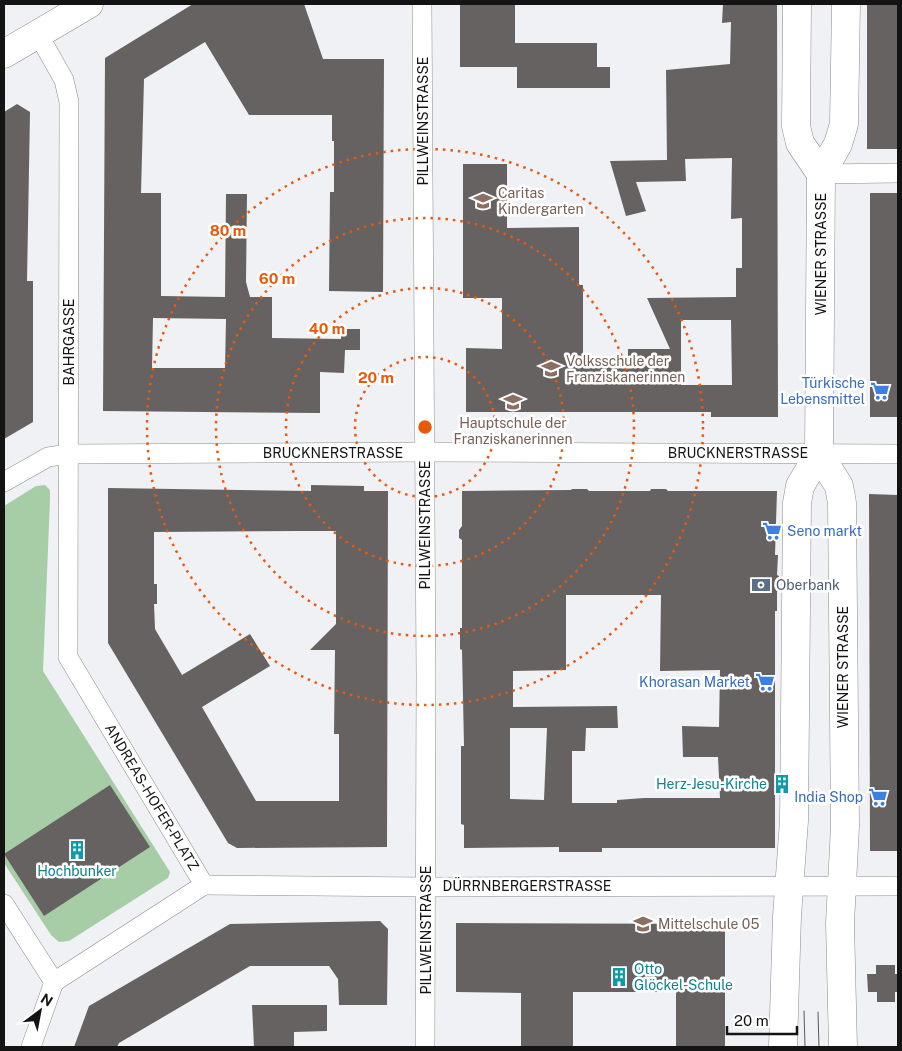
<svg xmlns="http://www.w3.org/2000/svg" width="902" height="1051" font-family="'Public Sans',sans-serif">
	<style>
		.green { fill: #a7cda6 }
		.building { fill: #656261; fill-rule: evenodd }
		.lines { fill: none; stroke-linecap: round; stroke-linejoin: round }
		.minor-casing { stroke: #8a8b8d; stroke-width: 20 }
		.secondary-casing { stroke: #8a8b8d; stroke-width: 29 }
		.minor { stroke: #fff; stroke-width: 19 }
		.secondary { stroke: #fff; stroke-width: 28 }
		.tram { stroke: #5a5a5c; stroke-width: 1 }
		.ring { fill: none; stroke: #e8590c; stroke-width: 2.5; stroke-dasharray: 2.5 5 }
		.labels { text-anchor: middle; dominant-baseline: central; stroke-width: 5; stroke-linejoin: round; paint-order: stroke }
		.street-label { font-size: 14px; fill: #141415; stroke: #fff }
		.education-label { font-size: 14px; fill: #785e54; stroke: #fff; text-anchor: start }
		.shop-label { font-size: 14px; fill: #366cbe; stroke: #fff; text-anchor: end }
		.service-label { font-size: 14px; fill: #4e5e75; stroke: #fff; text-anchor: start }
		.culture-label { font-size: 14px; fill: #0d838f; stroke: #fff; text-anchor: end }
		.centre { fill: #e8590c; stroke: #fff; stroke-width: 2.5 }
		.ring-label { font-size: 15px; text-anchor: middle; font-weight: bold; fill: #e8590c; stroke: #fff; stroke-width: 5; stroke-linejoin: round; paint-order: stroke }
	</style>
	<rect width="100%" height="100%" fill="#f0f1f4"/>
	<polygon class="green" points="45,485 50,490 50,500 43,671 170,872 168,878 69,941 59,942 51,935 4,863 4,506 36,486"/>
	<g class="building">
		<path d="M 193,4 L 304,4 L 323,59 L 384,59 L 383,292 L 329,291 L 330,192 L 334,192 L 334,141 L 332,141 L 332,115 L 249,115 L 205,42 L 144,79 L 141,193 L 161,193 L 161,296 L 225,297 L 226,194 L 247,194 L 246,282 L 250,297 L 272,297 L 272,338 L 341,339 L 341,329 L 360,329 L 360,350 L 345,350 L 344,373 L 320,372 L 320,413 L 103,411 L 105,58 ZM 153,318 L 226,319 L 225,368 L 152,368 Z"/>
		<polygon points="460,4 515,4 515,43 597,43 597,67 610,67 610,88 517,88 517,67 460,67"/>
		<path d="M 723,4 L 777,4 L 778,417 L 711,417 L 711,412 L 466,412 L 466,348 L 502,349 L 502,298 L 463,298 L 463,164 L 507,164 L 507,228 L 579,227 L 579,285 L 583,285 L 583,364 L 628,364 L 628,349 L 670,349 L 647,298 L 736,297 L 736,268 L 742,268 L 742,218 L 731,219 L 732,158 L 685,159 L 686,181 L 636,182 L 646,211 L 626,216 L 610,161 L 667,160 L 666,70 L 730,64 L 731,22 L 722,23 ZM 681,320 L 731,320 L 732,385 L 681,385 Z"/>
		<rect x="867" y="4" width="31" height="145"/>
		<polygon points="17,104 30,112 27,281 33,281 33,422 4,439 4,112"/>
		<rect x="870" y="193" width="28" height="224"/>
		<path d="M 311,485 L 364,486 L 364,491 L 388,491 L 387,847 L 237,848 L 228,843 L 108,643 L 108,488 L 311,491 ZM 299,531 L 336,531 L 336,624 L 310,650 L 335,650 L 334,734 L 339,734 L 339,801 L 256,801 L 202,707 L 270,666 L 250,634 L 182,675 L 155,629 L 154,604 L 157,604 L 157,584 L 154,584 L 154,532 Z"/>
		<path d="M 572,489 L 587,489 L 589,491 L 650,491 L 651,489 L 666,489 L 668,491 L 777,491 L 775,555 L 778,555 L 777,575 L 779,576 L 779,590 L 777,592 L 777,611 L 775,611 L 775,848 L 602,848 L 602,852 L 559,852 L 559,847 L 464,848 L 464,825 L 461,824 L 461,746 L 464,746 L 462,650 L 460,649 L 460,628 L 462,628 L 462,540 L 459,538 L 459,530 L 462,526 L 462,491 L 571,490 ZM 566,595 L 661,595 L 660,671 L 720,670 L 719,727 L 682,726 L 683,757 L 718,757 L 720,798 L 644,798 L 617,800 L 617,803 L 572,803 L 572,751 L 585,751 L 586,728 L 618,728 L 617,706 L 513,707 L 513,671 L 566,670 ZM 510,728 L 547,728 L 544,800 L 510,799 Z"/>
		<polygon points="869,494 898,495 898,851 870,851"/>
		<polygon points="110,785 150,847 44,916 4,854"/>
		<polygon points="380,921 388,929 387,1005 339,1005 338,979 329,966 250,966 119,1043 117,1047 74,1047 89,1006 230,924"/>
		<polygon points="456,923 725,924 725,1047 676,1047 676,992 573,992 573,1047 521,1047 521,993 456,992"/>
		<polygon points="876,965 895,965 895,974 898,974 898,992 895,992 895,1002 877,1002 877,992 868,992 867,974 876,974"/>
		<polygon points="252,1005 327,1005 327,1031 294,1032 294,1047 254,1047"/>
	</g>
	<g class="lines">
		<g class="minor-casing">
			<g id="minor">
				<polyline points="422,4 426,676 425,1047"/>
				<polyline points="821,174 898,173"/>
				<polyline points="4,482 48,457 69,454 424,452 898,454"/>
				<polyline points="204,885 426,887 898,886"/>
				<polyline points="4,904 54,982 204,885 68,657 69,102 64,80 38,34"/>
				<polyline points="31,1047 54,982"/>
			</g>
		</g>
		<g class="secondary-casing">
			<g id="secondary">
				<polyline points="797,4 796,126 800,143 821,174"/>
				<polyline points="4,54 89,4"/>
				<polyline points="819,454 839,486 842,503 845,826 840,923 843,1047"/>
				<polyline points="783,1047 787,916 794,821 797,503 800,486 819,454 821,174 838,144 844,124 846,4"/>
			</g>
		</g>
		<use href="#minor" class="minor"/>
		<use href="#secondary" class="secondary"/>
		<g class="tram">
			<polyline points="804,1011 805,1047"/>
			<polyline points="818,1012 819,1047"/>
		</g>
	</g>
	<g class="ring">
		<circle cx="425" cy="427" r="70"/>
		<circle cx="425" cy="427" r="139"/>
		<circle cx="425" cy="427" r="209"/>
		<circle cx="425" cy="427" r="278"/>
	</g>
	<defs>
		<g id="school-bare" transform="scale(1.5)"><path d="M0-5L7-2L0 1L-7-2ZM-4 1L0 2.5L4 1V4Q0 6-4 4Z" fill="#8d6e63" stroke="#fff" stroke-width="2.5" paint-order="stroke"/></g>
		<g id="supermarket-bare" transform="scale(1.5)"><path d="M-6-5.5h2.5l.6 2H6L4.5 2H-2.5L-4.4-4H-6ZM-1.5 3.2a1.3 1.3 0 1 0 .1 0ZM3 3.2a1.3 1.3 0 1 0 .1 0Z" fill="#3f7fe0" stroke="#fff" stroke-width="2.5" paint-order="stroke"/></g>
		<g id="bank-bare" transform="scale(1.5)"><path d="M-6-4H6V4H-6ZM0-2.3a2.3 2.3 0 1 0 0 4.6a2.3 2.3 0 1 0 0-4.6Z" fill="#5c6f8a" stroke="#fff" stroke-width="2.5" paint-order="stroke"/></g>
		<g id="building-bare" transform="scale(1.5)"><path d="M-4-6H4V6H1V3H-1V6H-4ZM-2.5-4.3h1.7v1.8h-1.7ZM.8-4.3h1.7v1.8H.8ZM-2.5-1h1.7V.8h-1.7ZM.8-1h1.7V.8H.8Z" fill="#0f9aa8" stroke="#fff" stroke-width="2.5" paint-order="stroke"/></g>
	</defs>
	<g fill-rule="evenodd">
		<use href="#school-bare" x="483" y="201"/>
		<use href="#school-bare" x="551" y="369"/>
		<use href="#supermarket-bare" x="880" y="391"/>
		<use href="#school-bare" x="513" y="402"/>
		<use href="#supermarket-bare" x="772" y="531"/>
		<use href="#bank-bare" x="761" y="585"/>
		<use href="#supermarket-bare" x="765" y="682"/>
		<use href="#building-bare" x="782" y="784"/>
		<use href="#supermarket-bare" x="878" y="797"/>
		<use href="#building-bare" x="77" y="850"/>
		<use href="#school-bare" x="643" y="924"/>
		<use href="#building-bare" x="619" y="977"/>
	</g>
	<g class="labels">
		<g class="street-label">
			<text transform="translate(423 121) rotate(-90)">PILLWEINSTRASSE</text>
			<text transform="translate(821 254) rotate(-90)">WIENER STRASSE</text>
			<text transform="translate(69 342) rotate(-90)">BAHRGASSE</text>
			<text x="333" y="453">BRUCKNERSTRASSE</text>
			<text x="738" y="453">BRUCKNERSTRASSE</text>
			<text transform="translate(425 525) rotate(-90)">PILLWEINSTRASSE</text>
			<text transform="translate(843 667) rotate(-90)">WIENER STRASSE</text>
			<text transform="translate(152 797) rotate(59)">ANDREAS-HOFER-PLATZ</text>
			<text x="527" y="886">DÜRRNBERGERSTRASSE</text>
			<text transform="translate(426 930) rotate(-90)">PILLWEINSTRASSE</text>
		</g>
		<g class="education-label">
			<text x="498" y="193">Caritas<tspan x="498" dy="16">Kindergarten</tspan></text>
			<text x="566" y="361">Volksschule der<tspan x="566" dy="16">Franziskanerinnen</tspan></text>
			<text x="513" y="423" text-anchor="middle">Hauptschule der<tspan x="513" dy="16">Franziskanerinnen</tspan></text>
			<text x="658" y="924">Mittelschule 05</text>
		</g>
		<g class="shop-label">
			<text x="865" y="383">Türkische<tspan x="865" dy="16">Lebensmittel</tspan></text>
			<text x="787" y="531" text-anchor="start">Seno markt</text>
			<text x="750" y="682">Khorasan Market</text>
			<text x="863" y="797">India Shop</text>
		</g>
		<g class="service-label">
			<text x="776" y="585">Oberbank</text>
		</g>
		<g class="culture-label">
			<text x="767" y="784">Herz-Jesu-Kirche</text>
			<text x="77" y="871" text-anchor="middle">Hochbunker</text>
			<text x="634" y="969" text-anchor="start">Otto<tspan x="634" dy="16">Glöckel-Schule</tspan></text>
		</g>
	</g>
	<circle cx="425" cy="427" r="8" class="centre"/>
	<g class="ring-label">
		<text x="228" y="236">80 m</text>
		<text x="277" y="284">60 m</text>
		<text x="327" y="334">40 m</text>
		<text x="376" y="383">20 m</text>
	</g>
	<rect width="902" height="1051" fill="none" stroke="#141415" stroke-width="10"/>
	<g transform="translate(40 1011) rotate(32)" stroke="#ffffff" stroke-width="4" paint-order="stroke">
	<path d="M0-4L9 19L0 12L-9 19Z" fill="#141415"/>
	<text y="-8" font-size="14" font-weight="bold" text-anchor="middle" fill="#141415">N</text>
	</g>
	<path d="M727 1026v8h70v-8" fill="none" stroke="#141415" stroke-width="2.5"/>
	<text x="734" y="1026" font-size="15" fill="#141415" stroke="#ffffff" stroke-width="4" paint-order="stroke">20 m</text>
</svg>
